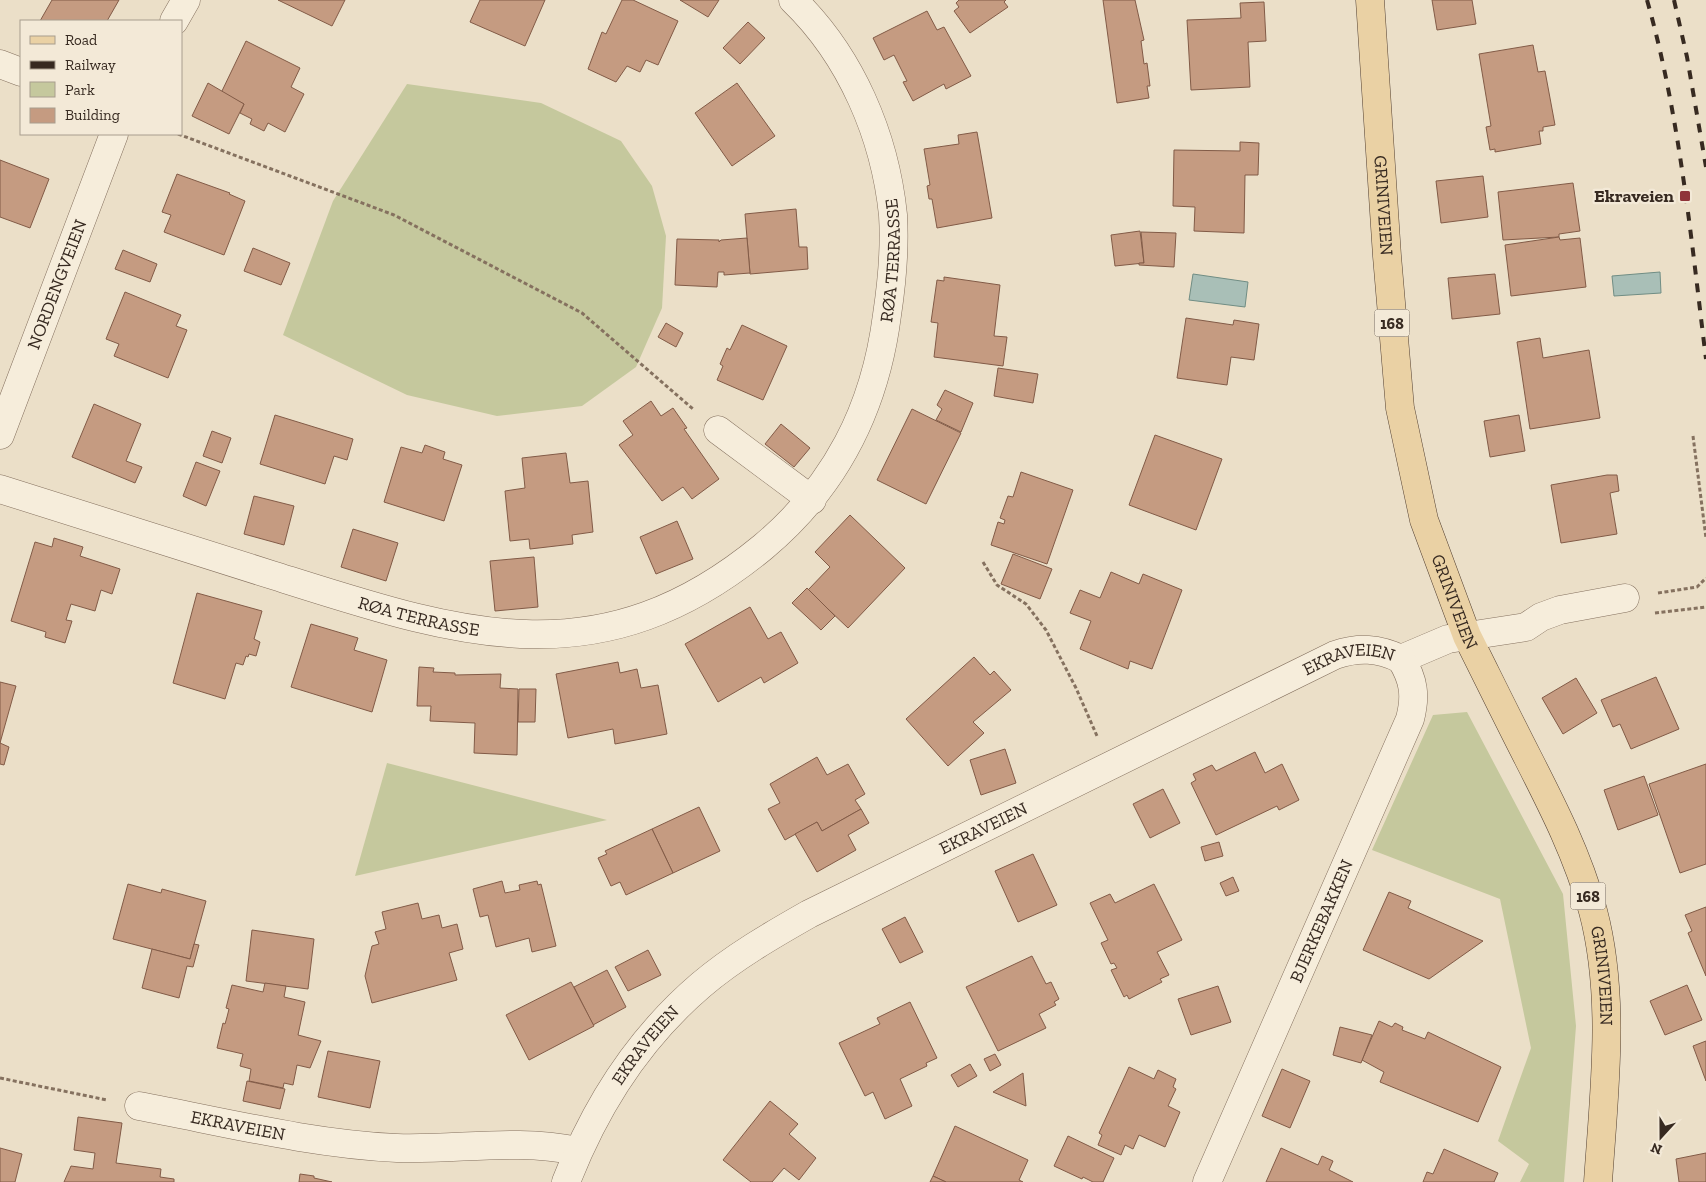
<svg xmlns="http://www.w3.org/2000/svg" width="1706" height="1182" font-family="'Zilla Slab',serif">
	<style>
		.green { fill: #c5c89d }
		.water { fill: #a9bfb7; stroke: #708d84 }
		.building { fill: #c59b81; stroke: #825b47 }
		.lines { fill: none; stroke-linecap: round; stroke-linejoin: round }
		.minor-casing { stroke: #85715f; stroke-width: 29 }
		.major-casing { stroke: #534032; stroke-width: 29 }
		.path { stroke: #85715f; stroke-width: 3; stroke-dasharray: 4 2.5; stroke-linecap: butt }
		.minor { stroke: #f6eddb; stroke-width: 28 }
		.major { stroke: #ead1a4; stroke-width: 28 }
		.rail { stroke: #372a21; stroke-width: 4; stroke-dasharray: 9 9; stroke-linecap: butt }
		.poi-dot { fill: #8f3439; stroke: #f3e9d7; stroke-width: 2 }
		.labels { text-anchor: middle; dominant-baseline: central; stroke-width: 4.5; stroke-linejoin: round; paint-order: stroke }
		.shield { fill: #f3e9d7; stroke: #6f6358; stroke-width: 1 }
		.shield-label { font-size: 16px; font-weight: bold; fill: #372a21 }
		.poi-label { font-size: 18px; font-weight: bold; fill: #372a21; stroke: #f3e9d7; text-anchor: end }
		.street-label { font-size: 18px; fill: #372a21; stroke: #f3e9d7 }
	</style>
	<rect width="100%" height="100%" fill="#ebdfc8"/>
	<g class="green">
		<polygon points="407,84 541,103 621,141 652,186 666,236 662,308 636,367 582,406 497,416 407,395 283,335 333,201"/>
		<polygon points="1467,712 1563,894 1576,1026 1564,1182 1520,1182 1529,1164 1498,1141 1531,1048 1500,899 1372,850 1433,715"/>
		<polygon points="387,763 607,820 355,876"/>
	</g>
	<g class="water">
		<polygon points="1660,272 1661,293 1614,296 1612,276"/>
		<polygon points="1193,274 1248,282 1245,307 1189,300"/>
	</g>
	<g class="building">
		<polygon points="52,0 119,0 107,21 40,21"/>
		<polygon points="278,0 345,0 332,26"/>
		<polygon points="480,0 545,0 525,46 470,22"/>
		<polygon points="622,0 633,0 678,21 658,65 646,60 640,72 627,66 616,82 588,69 602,32 606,34"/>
		<polygon points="680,0 719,0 708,17"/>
		<polygon points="959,0 1006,0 1004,2 1008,7 970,33 954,11 959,7 956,3"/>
		<polygon points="1103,0 1135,0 1144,40 1141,41 1144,64 1147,63 1150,86 1147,86 1149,98 1117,103"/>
		<polygon points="1432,0 1472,0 1476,24 1437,30"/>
		<polygon points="1264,2 1266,41 1248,42 1250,87 1191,90 1187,20 1241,18 1240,3"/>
		<polygon points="927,11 937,30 944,27 971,76 946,89 944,84 913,101 903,82 907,81 894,55 884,60 873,38"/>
		<polygon points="748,22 765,38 740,64 723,48"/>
		<polygon points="246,41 300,68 291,87 304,94 285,132 268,123 264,131 250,124 252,119 240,113 244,104 221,93"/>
		<polygon points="1533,45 1538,72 1545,71 1555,125 1543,127 1543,131 1539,131 1541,144 1495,152 1495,149 1490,150 1486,127 1491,126 1479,54"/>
		<polygon points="208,83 244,104 229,134 192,116"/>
		<polygon points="737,83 775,136 732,166 695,113"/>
		<polygon points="977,132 992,218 937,228 932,199 929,199 927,186 930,185 924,149 959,144 958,135"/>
		<polygon points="1240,142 1259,143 1258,175 1245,175 1244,233 1194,231 1195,207 1173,206 1174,150 1240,151"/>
		<polygon points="0,160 49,179 30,228 0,217"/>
		<polygon points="177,174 230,193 229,194 245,201 224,255 164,232 171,215 162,212"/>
		<polygon points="1483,176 1488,217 1441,223 1436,181"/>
		<polygon points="1573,183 1580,231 1559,234 1559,237 1503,240 1498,192"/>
		<polygon points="796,209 799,247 807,247 808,269 750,274 745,214"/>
		<polygon points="1140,231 1144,263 1115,266 1111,235"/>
		<polygon points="1141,232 1176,233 1174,267 1139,265 1139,263 1144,263"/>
		<polygon points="1559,237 1560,240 1580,238 1586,287 1511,296 1505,245"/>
		<polygon points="747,238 750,273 724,275 724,272 718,272 717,287 675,285 677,239 719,240 719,242 721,240"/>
		<polygon points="253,248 290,263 281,285 244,271"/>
		<polygon points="123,250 157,264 150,282 115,269"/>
		<polygon points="1495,274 1500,314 1452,319 1448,278"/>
		<polygon points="944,277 1000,285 994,336 1007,337 1003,366 934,357 938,323 931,322 937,280 944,281"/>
		<polygon points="125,292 181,315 176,326 187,330 168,378 114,356 119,344 106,339"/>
		<polygon points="1186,318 1233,325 1234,320 1259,324 1254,360 1231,357 1227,385 1177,378"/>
		<polygon points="666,323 683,333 676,347 658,337"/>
		<polygon points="742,325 787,346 763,400 717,380 723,366 720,364 727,348 730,350"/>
		<polygon points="1540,338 1543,358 1589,350 1600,418 1530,429 1517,342"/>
		<polygon points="998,368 1038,374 1033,403 994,396"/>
		<polygon points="945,390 973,403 961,432 936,420 942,409 937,405"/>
		<polygon points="651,401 661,416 673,408 687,428 684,429 719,479 692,499 683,487 662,501 619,445 633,435 623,421"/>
		<polygon points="94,404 141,424 126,461 142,467 135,483 72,457"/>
		<polygon points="912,409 961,433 926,504 877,480"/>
		<polygon points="275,415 353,439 347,460 334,456 325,484 260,464"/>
		<polygon points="1519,415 1525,451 1490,457 1484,421"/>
		<polygon points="781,424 810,448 794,467 765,444"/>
		<polygon points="212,431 231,438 222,463 203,456"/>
		<polygon points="1155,435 1222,459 1196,530 1129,505"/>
		<polygon points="425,445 445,452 443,459 462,465 444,521 384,502 401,447 422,453"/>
		<polygon points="566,453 570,483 588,481 593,532 572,535 573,544 530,549 529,539 510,541 505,491 525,488 522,458"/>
		<polygon points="196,462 220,471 206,506 183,496"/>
		<polygon points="1021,472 1073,490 1047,564 991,545 998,522 1004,524 1005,520 1000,518 1008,496 1013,497"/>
		<polygon points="1607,475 1617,475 1619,491 1610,493 1617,534 1561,543 1551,485"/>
		<polygon points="254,496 294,506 284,545 244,534"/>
		<polygon points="850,515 905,568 848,628 808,590 830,567 815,552"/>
		<polygon points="677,521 693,559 656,574 640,537"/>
		<polygon points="353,529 398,543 386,581 341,567"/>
		<polygon points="54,538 83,547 80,556 120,569 112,594 101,590 95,611 71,604 66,620 72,621 65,643 45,637 46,632 11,621 35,542 52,547"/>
		<polygon points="1013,554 1052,569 1040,599 1001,584"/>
		<polygon points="534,557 538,607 495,611 490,561"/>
		<polygon points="1111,572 1139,584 1143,574 1182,590 1152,669 1130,661 1128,669 1080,649 1091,621 1070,613 1080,590 1100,598"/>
		<polygon points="807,588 835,616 821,630 792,603"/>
		<polygon points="197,593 262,611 254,639 260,642 256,656 249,654 248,657 246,656 243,665 236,663 225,699 173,683"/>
		<polygon points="750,607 768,639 781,632 798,663 764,683 761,677 718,702 685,644"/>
		<polygon points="311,624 358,638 354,650 387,660 372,712 291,687"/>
		<polygon points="974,657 990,675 994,671 1011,690 973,722 984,733 948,766 906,719"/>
		<polygon points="618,662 620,673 637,669 641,688 658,685 667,734 615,744 613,729 568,738 556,674"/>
		<polygon points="419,667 434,668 433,672 455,673 455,675 501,674 500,688 518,689 517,755 474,753 475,723 430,721 431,706 417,706"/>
		<polygon points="1656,677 1679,729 1631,749 1620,724 1613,727 1601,700"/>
		<polygon points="1576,678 1597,713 1563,734 1542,698"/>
		<polygon points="0,682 16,686 0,743 9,747 4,765 0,764"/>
		<polygon points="519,689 536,689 535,722 518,722"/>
		<polygon points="1005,749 1016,783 981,795 970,760"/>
		<polygon points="1255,752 1265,773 1282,764 1299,800 1279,810 1277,806 1216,835 1191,783 1196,780 1193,774 1212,765 1216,771"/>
		<polygon points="817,757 827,775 848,764 865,794 855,800 861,809 822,831 817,822 785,840 768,809 780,803 770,784"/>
		<polygon points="1706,764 1706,864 1680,873 1649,784"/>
		<polygon points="1644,776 1658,815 1618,830 1604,790"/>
		<polygon points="1163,789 1180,823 1150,838 1133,804"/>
		<polygon points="699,807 720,851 673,873 652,829"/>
		<polygon points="861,809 869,823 848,835 856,850 817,872 795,834 817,822 822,831"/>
		<polygon points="652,829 673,873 626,895 620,882 611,886 598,858 607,854 605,851"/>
		<polygon points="1219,842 1223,856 1205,861 1201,847"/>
		<polygon points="1033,854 1057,905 1018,922 995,871"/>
		<polygon points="1233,877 1239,891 1226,896 1220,883"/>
		<polygon points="502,881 505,893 520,890 519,885 537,881 538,885 541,884 556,946 532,952 529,938 496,947 488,915 480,917 473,889"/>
		<polygon points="128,884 161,893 162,889 206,901 190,959 113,939"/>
		<polygon points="1154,884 1182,940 1157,952 1169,975 1160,979 1162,982 1129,999 1127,995 1124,997 1111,970 1117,968 1114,963 1111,964 1101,943 1108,940 1090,903 1110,894 1115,903"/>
		<polygon points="1389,892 1411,901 1408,908 1483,941 1429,979 1363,950"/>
		<polygon points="418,903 422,919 439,915 442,928 457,924 463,949 449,953 457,980 372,1003 365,976 372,946 379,944 375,932 386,929 382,912"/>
		<polygon points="1706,907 1706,976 1688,933 1692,931 1685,915"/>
		<polygon points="905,917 923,952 900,963 882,929"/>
		<polygon points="252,930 314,939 308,989 246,981"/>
		<polygon points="194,944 199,945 193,967 187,966 179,998 142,988 152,949 190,959"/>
		<polygon points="648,950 661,975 628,991 615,967"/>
		<polygon points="1032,956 1046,984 1051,982 1059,999 1054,1002 1056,1005 1039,1014 1046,1028 998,1051 966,987"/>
		<polygon points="607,970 626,1007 593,1025 574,987"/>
		<polygon points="571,982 594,1026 529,1060 506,1015"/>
		<polygon points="265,983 286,986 284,997 305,1002 298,1035 321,1041 310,1068 297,1065 293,1085 284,1083 283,1088 249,1081 251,1069 240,1066 243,1054 217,1048 223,1023 225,1024 227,1017 229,1009 226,1008 232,985 263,992"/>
		<polygon points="1687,985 1702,1020 1665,1035 1650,1001"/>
		<polygon points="1218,986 1231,1022 1191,1035 1178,999"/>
		<polygon points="910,1002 937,1058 926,1063 927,1066 900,1079 912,1106 885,1119 873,1092 865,1096 839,1043 880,1024 877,1018"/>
		<polygon points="1379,1021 1392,1027 1395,1023 1403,1027 1402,1030 1425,1039 1428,1032 1501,1067 1478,1122 1380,1082 1384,1072 1362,1060"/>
		<polygon points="1340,1027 1372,1035 1361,1063 1333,1055"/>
		<polygon points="1706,1041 1706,1081 1693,1046"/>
		<polygon points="328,1051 380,1061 370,1108 318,1097"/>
		<polygon points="995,1054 1001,1065 990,1071 984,1059"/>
		<polygon points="970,1064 977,1076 958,1087 951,1075"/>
		<polygon points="1129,1067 1154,1079 1158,1070 1176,1079 1173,1087 1176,1089 1168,1106 1180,1112 1165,1147 1139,1135 1133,1149 1125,1145 1121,1155 1098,1145 1102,1135 1099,1133"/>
		<polygon points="1282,1069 1310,1081 1290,1128 1262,1116"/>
		<polygon points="1023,1073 1026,1106 993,1092"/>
		<polygon points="247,1081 285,1089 280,1109 243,1101"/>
		<polygon points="770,1101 798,1124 789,1134 816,1158 799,1180 784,1168 772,1182 751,1182 723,1160"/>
		<polygon points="78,1117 122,1123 116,1163 161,1169 160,1177 174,1179 174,1182 64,1182 71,1166 93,1169 95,1153 74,1150"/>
		<polygon points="955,1126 1028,1160 1019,1180 1023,1182 946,1182 933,1176"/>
		<polygon points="1068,1136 1114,1158 1103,1182 1093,1182 1083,1177 1082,1179 1054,1166"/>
		<polygon points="0,1148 22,1154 15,1182 0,1182"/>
		<polygon points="1281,1148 1318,1165 1322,1156 1333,1161 1329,1170 1353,1182 1266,1182"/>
		<polygon points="1444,1149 1498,1173 1494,1182 1423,1182 1427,1172 1433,1174"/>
		<polygon points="1706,1153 1706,1182 1679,1182 1676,1159"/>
		<polygon points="300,1174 314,1176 314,1178 332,1182 299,1182"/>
		<polygon points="933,1176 946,1182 930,1182"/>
	</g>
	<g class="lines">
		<g class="minor-casing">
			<g id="minor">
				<polyline points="174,21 186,0"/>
				<polyline points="0,64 21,72"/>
				<polyline points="718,430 812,500"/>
				<path id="s1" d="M 0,435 L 114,134"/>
				<path id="s2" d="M 0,489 C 91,518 181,546 272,575 C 456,633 597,684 763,547 C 836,486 875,409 887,315 C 892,282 895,248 893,215 C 885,136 851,56 793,0"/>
				<path id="s3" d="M 139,1106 C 224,1122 311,1144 397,1148 C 460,1150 514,1138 578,1151"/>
				<path id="s4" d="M 566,1182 C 595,1107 639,1038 701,985 C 734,957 772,935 809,914 L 1335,655 C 1359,647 1378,648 1401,659 L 1448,639 L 1526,627 L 1541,617 L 1560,610 L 1625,598"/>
				<path id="s5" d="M 1207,1182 L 1410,719 C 1416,696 1414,680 1401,659"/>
			</g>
		</g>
		<g class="major-casing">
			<g id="major">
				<path id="s6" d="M 1370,0 L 1387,256 L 1400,408 L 1424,520 L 1467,636 C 1487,676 1507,717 1528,758 C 1553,807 1578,856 1593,911 C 1616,998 1604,1093 1598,1182"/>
			</g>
		</g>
		<g class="path">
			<polyline points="178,134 394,215 582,313 693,409"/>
			<polyline points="1693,436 1706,538"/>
			<polyline points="983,562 997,585 1026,604 1046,630 1076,688 1097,736"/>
			<polyline points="1658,593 1697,587 1706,578"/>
			<polyline points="1655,613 1706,607"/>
			<polyline points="0,1078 107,1100"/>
		</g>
		<use href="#minor" class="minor"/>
		<use href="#major" class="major"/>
		<g class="rail">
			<path d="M 1647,0 C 1680,116 1691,239 1706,359"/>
			<polyline points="1674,0 1687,57 1706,167"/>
		</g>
	</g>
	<rect class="poi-dot" x="1679" y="190" width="12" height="12" rx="2.5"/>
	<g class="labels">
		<g class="shield">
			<rect x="1374.5" y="309.5" width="35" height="27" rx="4"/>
			<rect x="1570.5" y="882.5" width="35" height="27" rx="4"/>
		</g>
		<g class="shield-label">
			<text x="1392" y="323">168</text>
			<text x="1588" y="896">168</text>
		</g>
		<g class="poi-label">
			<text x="1674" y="196">Ekraveien</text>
		</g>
		<g class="street-label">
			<text stroke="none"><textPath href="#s6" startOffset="206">GRINIVEIEN</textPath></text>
			<text stroke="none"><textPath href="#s2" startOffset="1130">RØA TERRASSE</textPath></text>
			<text stroke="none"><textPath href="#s1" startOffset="161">NORDENGVEIEN</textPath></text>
			<text stroke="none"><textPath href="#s6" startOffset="611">GRINIVEIEN</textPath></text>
			<text stroke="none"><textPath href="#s2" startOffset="438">RØA TERRASSE</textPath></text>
			<text stroke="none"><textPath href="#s4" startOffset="970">EKRAVEIEN</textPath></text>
			<text stroke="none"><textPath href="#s4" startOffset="565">EKRAVEIEN</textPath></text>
			<text stroke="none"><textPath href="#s5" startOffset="285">BJERKEBAKKEN</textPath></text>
			<text stroke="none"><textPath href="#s6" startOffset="1016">GRINIVEIEN</textPath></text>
			<text stroke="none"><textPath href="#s4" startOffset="159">EKRAVEIEN</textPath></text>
			<text stroke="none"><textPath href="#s3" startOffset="101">EKRAVEIEN</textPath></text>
		</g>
	</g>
	<rect x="20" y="20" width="162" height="115" fill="#f3e9d7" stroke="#a89d8e"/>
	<rect x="30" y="36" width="25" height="8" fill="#ead1a4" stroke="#a89d8e"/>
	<text x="65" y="45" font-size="15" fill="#372a21">Road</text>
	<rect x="30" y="61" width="25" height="8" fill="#372a21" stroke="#a89d8e"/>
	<text x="65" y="70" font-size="15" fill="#372a21">Railway</text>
	<rect x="30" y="82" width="25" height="15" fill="#c5c89d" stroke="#a89d8e"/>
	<text x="65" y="95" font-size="15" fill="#372a21">Park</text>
	<rect x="30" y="108" width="25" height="15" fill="#c59b81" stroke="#a89d8e"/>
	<text x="65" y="120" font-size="15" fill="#372a21">Building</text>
	<g transform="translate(1661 1137) rotate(201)" stroke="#f3e9d7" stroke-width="4" paint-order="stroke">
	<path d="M0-4L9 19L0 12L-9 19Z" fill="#372a21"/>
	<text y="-8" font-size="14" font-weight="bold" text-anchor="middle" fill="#372a21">N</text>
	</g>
</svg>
